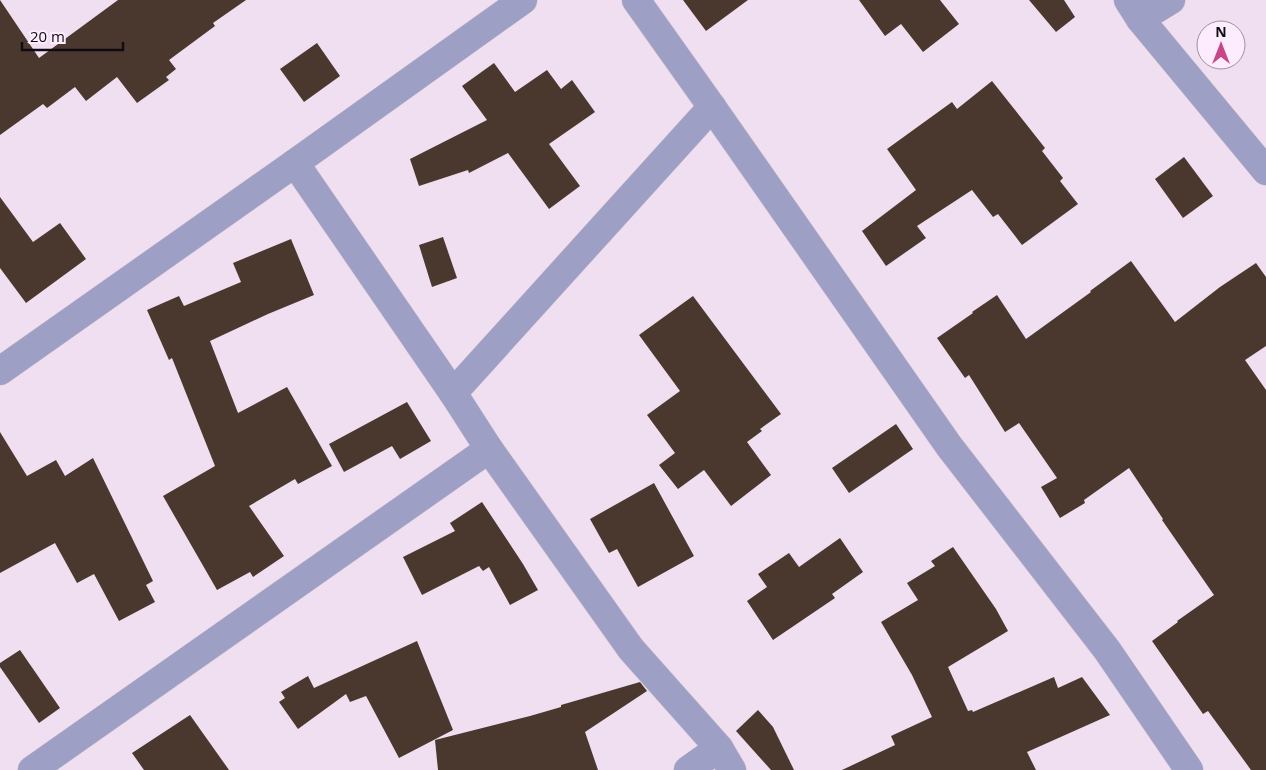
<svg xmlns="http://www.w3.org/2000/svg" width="1266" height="770" font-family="'Open Sans',sans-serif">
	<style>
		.building { fill: #4a382f }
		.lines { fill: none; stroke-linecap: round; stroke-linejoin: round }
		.street-casing { stroke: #cbbdcd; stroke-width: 29 }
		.street { stroke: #9e9fc4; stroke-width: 28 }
	</style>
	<rect width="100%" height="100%" fill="#efdff1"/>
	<g class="building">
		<polygon points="0,0 39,58 118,0 246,0 213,23 215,26 169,60 176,69 166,77 169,80 137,103 117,77 86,101 75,87 47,108 43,104 0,135"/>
		<polygon points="683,0 748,0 706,31"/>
		<polygon points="859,0 940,0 959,24 923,52 901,24 885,36"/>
		<polygon points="1029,0 1064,0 1075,17 1056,32"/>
		<polygon points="317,43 340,76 304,102 280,69"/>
		<polygon points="494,63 515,92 547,70 561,89 572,80 595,112 549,144 580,186 549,209 508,153 469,173 468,170 419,186 410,159 487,120 462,86"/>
		<polygon points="992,81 1045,148 1042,151 1063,178 1060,181 1078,204 1022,245 998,214 993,217 972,190 917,226 926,238 886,266 862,231 916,190 887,149 952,102 957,109"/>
		<polygon points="1184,157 1213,196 1183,218 1155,179"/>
		<polygon points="0,197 33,242 60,223 86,259 26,303 0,268"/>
		<polygon points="443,237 457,278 432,287 419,245"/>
		<polygon points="291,239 314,295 268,314 210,341 238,413 287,387 332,466 298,484 295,479 249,506 284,556 253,577 250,572 217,590 163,496 215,466 172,358 169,360 147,310 179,296 184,306 241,282 233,263"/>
		<polygon points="1131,261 1175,322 1220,287 1256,263 1266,277 1266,346 1245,360 1266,390 1266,770 1251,770 1208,711 1203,714 1152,641 1178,622 1177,621 1214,595 1162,520 1163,519 1129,468 1084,500 1085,503 1060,518 1041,487 1057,478 1019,423 1005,432 969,375 965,378 937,338 973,313 972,312 997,295 1026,339 1091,292 1090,291"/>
		<polygon points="693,296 781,414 760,429 762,431 747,442 771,475 731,506 704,470 678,489 659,465 675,453 647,415 680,391 639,335"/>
		<polygon points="407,402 431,441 400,459 392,446 344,472 329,444"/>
		<polygon points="896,424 913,449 849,493 832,468"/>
		<polygon points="0,432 27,476 56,460 65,476 93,458 153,581 146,585 155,602 119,621 94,574 77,583 55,543 0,573"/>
		<polygon points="654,483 694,556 638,587 617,549 609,553 590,519"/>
		<polygon points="482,502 523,564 538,590 510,605 489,567 483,571 479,566 422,595 403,557 455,531 450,523"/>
		<polygon points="840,538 863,572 832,594 835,598 773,640 747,601 767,587 758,574 789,553 799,567"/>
		<polygon points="953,547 996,609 1008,631 948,667 968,711 972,710 973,712 1054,677 1058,688 1082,677 1110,715 1027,752 1036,770 842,770 895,745 891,736 932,717 912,675 881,622 918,600 907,583 935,566 931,561"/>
		<polygon points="417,641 453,730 399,758 366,696 350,702 346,694 298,729 279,702 285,698 281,692 308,676 314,688"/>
		<polygon points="20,650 60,708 39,723 0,667 0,663"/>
		<polygon points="640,682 647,691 585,732 598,770 438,770 435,740 530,716 561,707 561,705"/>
		<polygon points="758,710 773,727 794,770 771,770 736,731"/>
		<polygon points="190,715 229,770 144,770 132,753"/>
	</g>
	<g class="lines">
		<g class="street-casing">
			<g id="street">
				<polyline points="636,0 712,107 949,446 1107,650 1189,770"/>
				<polyline points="1128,0 1140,19 1266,171"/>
				<polyline points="1140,19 1171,0"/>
				<polyline points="295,163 453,393 489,449 631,649 719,748 732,770"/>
				<polyline points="0,371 295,163 523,0"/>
				<polyline points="453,393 712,107"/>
				<polyline points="32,770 489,449"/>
				<polyline points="688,770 719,748"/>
			</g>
		</g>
		<use href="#street" class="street"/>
	</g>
	<g transform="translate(1221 45)"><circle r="24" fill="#fcecfe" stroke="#9e929f"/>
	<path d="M0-4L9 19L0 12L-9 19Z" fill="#ca4588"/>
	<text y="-8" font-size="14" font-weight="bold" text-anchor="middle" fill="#100b11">N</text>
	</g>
	<path d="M22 42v8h101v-8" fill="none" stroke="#100b11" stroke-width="2.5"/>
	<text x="30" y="42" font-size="15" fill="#100b11" stroke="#fcecfe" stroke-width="4" paint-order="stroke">20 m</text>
</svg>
